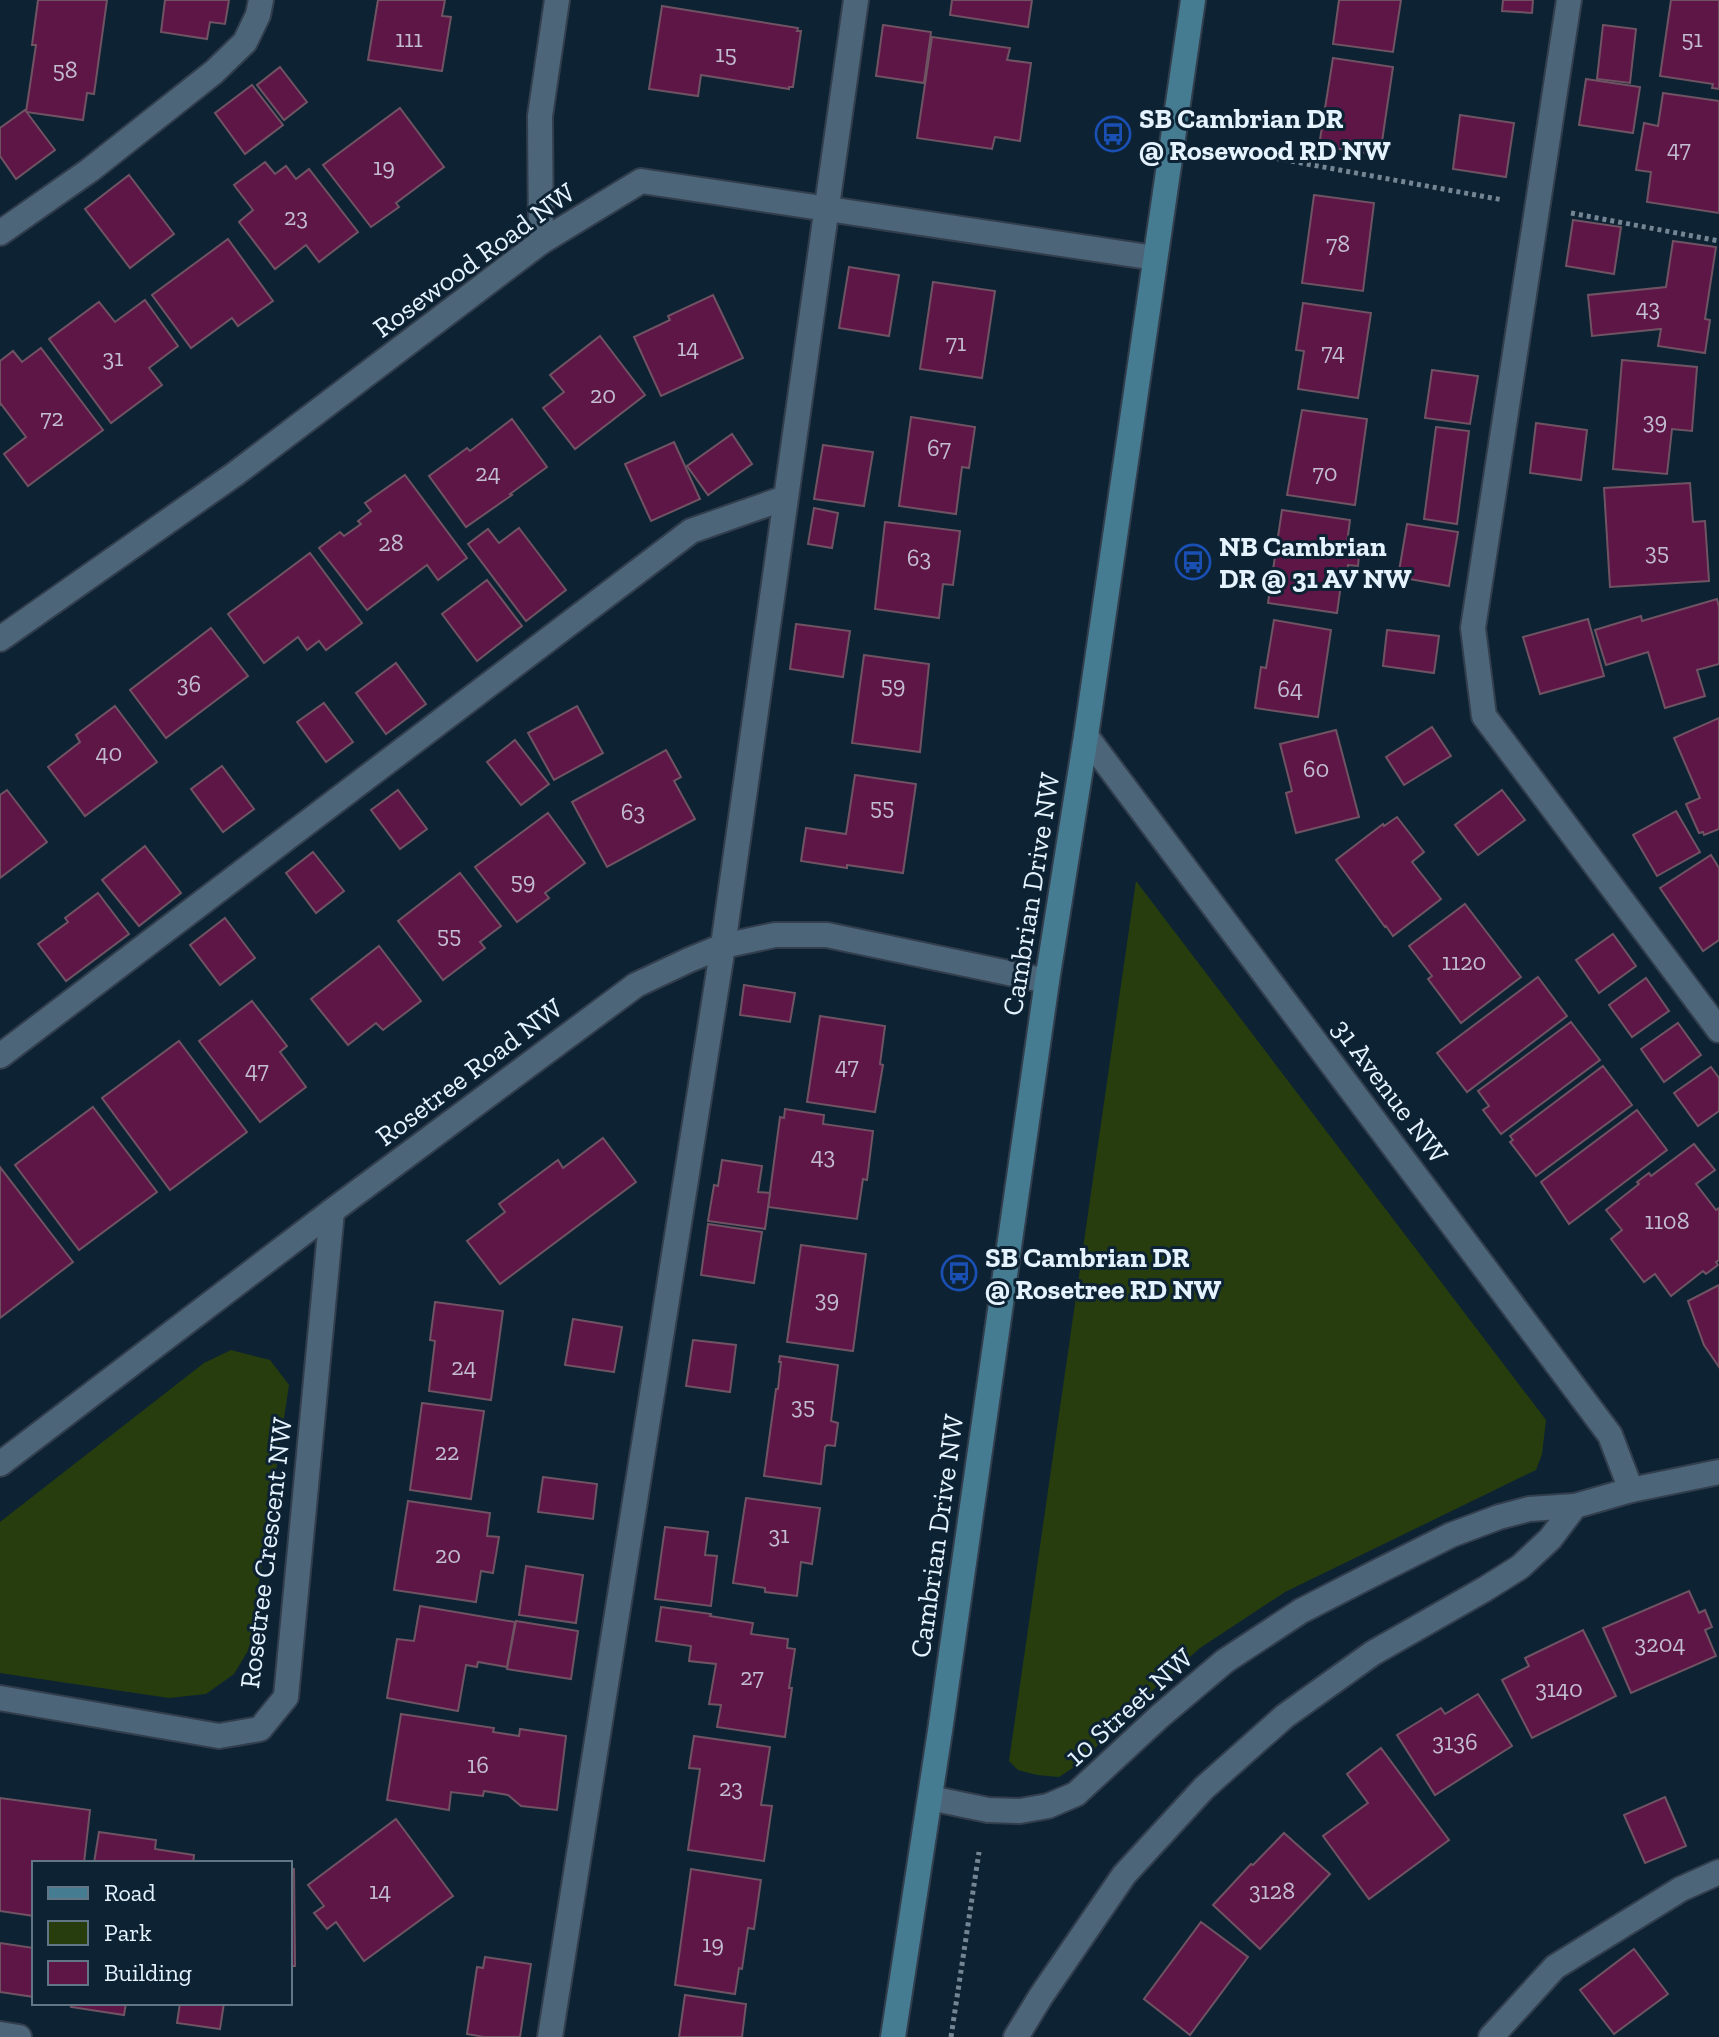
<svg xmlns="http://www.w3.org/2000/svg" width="1719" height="2037" font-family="'Zilla Slab',serif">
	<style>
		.green { fill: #283d0d }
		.building { fill: #5e1647; stroke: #6f5363; stroke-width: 2 }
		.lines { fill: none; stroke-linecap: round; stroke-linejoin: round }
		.lane-casing { stroke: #323e4d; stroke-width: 28 }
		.street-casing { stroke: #323e4d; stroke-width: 28 }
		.secondary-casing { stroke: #323e4d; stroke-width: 28 }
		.path { stroke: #748694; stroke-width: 5; stroke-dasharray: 4 4; stroke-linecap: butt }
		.lane { stroke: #4d6579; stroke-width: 24 }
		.street { stroke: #4d6579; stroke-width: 24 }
		.secondary { stroke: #467c91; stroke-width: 24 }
		.labels { text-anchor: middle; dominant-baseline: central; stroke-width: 6; stroke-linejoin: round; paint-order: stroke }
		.number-label { font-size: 24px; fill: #c3bcd1 }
		.poi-label { font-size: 28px; font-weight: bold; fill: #e5f3ff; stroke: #0d2334; text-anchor: start }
		.street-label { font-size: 28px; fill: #e5f3ff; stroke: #0d2334 }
	</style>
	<rect width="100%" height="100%" fill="#0d2334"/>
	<g class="green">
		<polygon points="1136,881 1546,1420 1542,1454 1536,1470 1285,1592 1200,1648 1134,1707 1082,1762 1059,1777 1037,1775 1018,1770 1009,1761"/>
		<polygon points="231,1350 270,1360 289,1385 249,1649 234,1674 206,1694 169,1698 0,1673 0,1522 204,1363"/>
	</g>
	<g class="building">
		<polygon points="38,0 107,0 94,94 87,93 83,120 26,112 36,45 32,45"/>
		<polygon points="165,0 229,0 225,24 210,22 207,39 161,32"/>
		<polygon points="378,0 445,0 442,16 451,17 442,71 368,60"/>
		<polygon points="952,0 1032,0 1028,27 950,15"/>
		<polygon points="1339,0 1401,0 1393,52 1333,44"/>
		<polygon points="1503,0 1533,0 1532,13 1502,11"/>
		<polygon points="1671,0 1719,0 1719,89 1712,88 1713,84 1660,76"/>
		<polygon points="662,6 798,28 797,31 801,31 793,87 789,87 789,89 701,75 698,96 649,89"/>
		<polygon points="883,25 931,32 924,83 876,76"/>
		<polygon points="1603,25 1636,29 1630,83 1597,79"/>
		<polygon points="932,37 1010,48 1007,60 1031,63 1020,141 995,137 992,149 917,138"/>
		<polygon points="1333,58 1393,67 1380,155 1319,146"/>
		<polygon points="280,67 307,102 284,120 257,85"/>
		<polygon points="1586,79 1640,87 1633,133 1579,125"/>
		<polygon points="252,85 283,125 245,154 215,113"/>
		<polygon points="1663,93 1719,101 1719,213 1647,202 1651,172 1636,170 1644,123 1658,126"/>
		<polygon points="400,108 444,167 396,203 399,207 371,227 323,165"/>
		<polygon points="25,110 55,150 16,179 0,156 0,128"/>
		<polygon points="1460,115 1514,123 1506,177 1453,169"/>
		<polygon points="265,162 275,174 286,166 296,179 309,169 358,232 319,262 306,245 275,269 239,222 253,210 234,185"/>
		<polygon points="129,175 174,234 130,268 85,209"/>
		<polygon points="1314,195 1374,203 1363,291 1302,283"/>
		<polygon points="1573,220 1621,227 1614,274 1566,266"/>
		<polygon points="228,239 273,301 238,326 232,318 191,348 152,295"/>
		<polygon points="1673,241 1716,247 1705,319 1710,320 1705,353 1658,346 1661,329 1592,336 1588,295 1666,287"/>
		<polygon points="849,267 899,275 889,336 839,328"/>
		<polygon points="933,282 995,291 982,378 920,369"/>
		<polygon points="713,295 743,358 661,396 634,337 670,320 668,316"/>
		<polygon points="145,300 178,346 149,368 162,385 111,423 49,339 99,302 115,322"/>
		<polygon points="1303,303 1371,313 1358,398 1298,389 1304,351 1296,350"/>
		<polygon points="600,336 645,395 575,449 543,408 564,392 550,375"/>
		<polygon points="41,348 103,430 28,486 4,454 26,437 1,404 0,405 0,361 13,351 22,362"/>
		<polygon points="1622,360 1697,367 1692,431 1672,429 1667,474 1613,469"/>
		<polygon points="1432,370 1478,376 1470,424 1425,418"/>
		<polygon points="1302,410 1367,419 1355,505 1287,495"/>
		<polygon points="911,417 975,427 969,468 962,467 956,514 899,506"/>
		<polygon points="512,419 547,467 510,494 512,495 466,527 429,476 467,448 470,451"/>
		<polygon points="1536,423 1587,430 1581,480 1530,473"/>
		<polygon points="1436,427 1469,431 1457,524 1424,519"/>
		<polygon points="732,434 752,464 708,495 687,466"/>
		<polygon points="674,442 700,499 651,521 625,464"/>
		<polygon points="823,445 873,452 864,506 814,499"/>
		<polygon points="405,475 467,558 438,580 427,565 367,610 319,548 340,532 344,536 361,524 358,521 371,511 365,503"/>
		<polygon points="1690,483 1693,522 1705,521 1709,581 1610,587 1604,488"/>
		<polygon points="814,508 838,513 832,548 808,544"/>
		<polygon points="1282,510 1350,520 1347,543 1360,545 1358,566 1348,565 1345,585 1341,584 1337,613 1268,603"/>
		<polygon points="885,522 960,531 953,585 943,584 939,618 875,609"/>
		<polygon points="1407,524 1458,532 1449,586 1398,577"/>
		<polygon points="519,528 566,590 526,621 468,544 488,529 499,543"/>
		<polygon points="310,553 362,623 326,650 319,641 307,650 298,637 264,663 228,614"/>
		<polygon points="487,580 522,626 477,661 442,614"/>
		<polygon points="1717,599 1719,607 1719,664 1697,670 1705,696 1665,708 1648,652 1606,665 1595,630 1641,616 1642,621"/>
		<polygon points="1588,619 1604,676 1540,694 1523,637"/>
		<polygon points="1274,620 1331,630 1318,717 1255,708 1261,667 1266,668"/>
		<polygon points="796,624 850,631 843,677 790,669"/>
		<polygon points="211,628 248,676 166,738 130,690"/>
		<polygon points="1387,630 1439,636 1434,673 1383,666"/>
		<polygon points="864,655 929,664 920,752 852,743"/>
		<polygon points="396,663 426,704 386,734 356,693"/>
		<polygon points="324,703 353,742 326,762 297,722"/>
		<polygon points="115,706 157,762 85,816 48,767 80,742 76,735"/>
		<polygon points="577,706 603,753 554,780 528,733"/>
		<polygon points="1719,718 1719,829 1704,835 1703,832 1699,833 1686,804 1700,798 1674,738"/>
		<polygon points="1432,727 1451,756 1404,785 1386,757"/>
		<polygon points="1336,730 1359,817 1296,833 1286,793 1292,791 1280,744"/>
		<polygon points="515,740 549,784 521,805 487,762"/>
		<polygon points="666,750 681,777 674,781 695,819 607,867 572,802"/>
		<polygon points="222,766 254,809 223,832 191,789"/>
		<polygon points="855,775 916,784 903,873 847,865 847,868 801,861 806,828 846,834"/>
		<polygon points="7,790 47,842 0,878 0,795"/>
		<polygon points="398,790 427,829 400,849 371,810"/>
		<polygon points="1502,790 1525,820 1478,855 1455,825"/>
		<polygon points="1676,811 1700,852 1657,876 1633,835"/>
		<polygon points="548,813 585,863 545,893 549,898 517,922 475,867"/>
		<polygon points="1397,817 1424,852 1412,862 1441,899 1393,936 1386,926 1385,927 1336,860 1383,824 1384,826"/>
		<polygon points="145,846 181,893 139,926 102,880"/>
		<polygon points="313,852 344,891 316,913 286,873"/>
		<polygon points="1711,855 1719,868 1719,940 1703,951 1660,888"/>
		<polygon points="460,873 501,926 480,942 485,948 443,980 398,921"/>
		<polygon points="98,893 129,934 66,981 38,944 68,922 65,918"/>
		<polygon points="1465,904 1521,977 1461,1023 1428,979 1432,976 1409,946"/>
		<polygon points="225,918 255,958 220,985 190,945"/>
		<polygon points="1613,934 1636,966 1599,993 1576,960"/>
		<polygon points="379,946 421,1001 383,1030 376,1023 348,1045 311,999"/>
		<polygon points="1538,977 1567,1016 1467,1092 1437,1053"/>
		<polygon points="1646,978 1669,1011 1632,1037 1609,1005"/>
		<polygon points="744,985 795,993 790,1022 740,1015"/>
		<polygon points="252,1001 287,1046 280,1052 306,1087 260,1122 199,1041"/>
		<polygon points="820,1016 885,1026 880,1064 883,1065 875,1112 807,1102"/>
		<polygon points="1571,1022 1600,1060 1501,1134 1483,1110 1489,1106 1478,1091"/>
		<polygon points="1678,1023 1701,1055 1664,1082 1641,1049"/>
		<polygon points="179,1041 247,1132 170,1190 102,1098"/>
		<polygon points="1603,1066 1632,1105 1536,1176 1510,1142 1513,1140 1510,1136"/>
		<polygon points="1711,1067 1719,1078 1719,1111 1698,1126 1674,1093"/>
		<polygon points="93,1107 157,1192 79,1250 15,1165"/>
		<polygon points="785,1109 824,1115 823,1124 873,1131 867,1180 863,1179 857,1219 768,1207 780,1117 784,1118"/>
		<polygon points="1637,1110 1667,1150 1569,1224 1541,1182"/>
		<polygon points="603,1138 636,1182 500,1284 467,1241 505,1212 499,1204 558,1160 563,1168"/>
		<polygon points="1694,1144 1715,1170 1696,1184 1716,1210 1719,1208 1719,1260 1716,1262 1718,1265 1706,1274 1703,1271 1671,1296 1655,1274 1644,1282 1611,1239 1622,1230 1606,1210 1639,1184 1637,1182 1649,1173 1651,1176"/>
		<polygon points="722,1160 762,1166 758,1192 770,1193 765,1229 708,1221 714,1185 718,1186"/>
		<polygon points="0,1167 73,1262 0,1318"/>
		<polygon points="708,1224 762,1232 754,1283 701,1275"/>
		<polygon points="801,1245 866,1254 853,1351 787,1342"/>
		<polygon points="1719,1285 1719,1367 1704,1345 1688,1301"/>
		<polygon points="435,1302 503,1311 491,1400 429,1391 435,1341 430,1340"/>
		<polygon points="573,1319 622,1327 614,1372 565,1365"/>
		<polygon points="693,1340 736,1345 730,1392 686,1386"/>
		<polygon points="780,1356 838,1365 831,1421 838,1423 835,1446 827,1445 825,1447 821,1484 764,1476 776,1389 778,1389 781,1362 779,1362"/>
		<polygon points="422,1403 484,1411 471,1499 410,1490"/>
		<polygon points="543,1477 597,1484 593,1519 538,1512"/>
		<polygon points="746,1498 820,1508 812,1564 801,1562 797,1596 765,1592 765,1588 733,1583"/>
		<polygon points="408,1501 490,1513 487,1536 499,1537 493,1573 481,1571 476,1602 394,1590"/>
		<polygon points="665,1527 708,1532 705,1555 717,1556 711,1606 655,1599"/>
		<polygon points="526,1566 583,1575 576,1623 519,1615"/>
		<polygon points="1689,1591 1699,1613 1705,1610 1712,1627 1705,1630 1716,1656 1631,1693 1603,1628"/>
		<polygon points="420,1606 515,1622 507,1667 478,1662 477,1667 466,1665 458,1711 387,1698 397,1639 414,1641"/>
		<polygon points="661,1607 711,1614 710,1616 753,1623 751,1634 788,1639 787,1648 795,1649 789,1688 792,1688 785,1737 717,1727 721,1705 709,1704 716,1664 689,1661 691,1646 656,1641"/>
		<polygon points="516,1621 578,1631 571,1679 507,1669"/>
		<polygon points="1583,1630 1616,1696 1532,1738 1502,1680 1529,1666 1525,1658"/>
		<polygon points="1478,1694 1512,1746 1435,1795 1397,1735 1441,1708 1445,1714"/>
		<polygon points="401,1714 494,1728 493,1732 519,1736 520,1729 566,1736 557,1810 521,1806 508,1795 484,1791 483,1796 451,1792 449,1810 387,1800"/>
		<polygon points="694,1736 770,1747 761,1805 772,1806 764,1861 688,1850 700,1769 689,1768"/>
		<polygon points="1381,1748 1449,1840 1369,1899 1323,1836 1368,1803 1347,1774"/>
		<polygon points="1665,1797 1686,1846 1645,1863 1624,1815"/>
		<polygon points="0,1798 90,1810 84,1863 34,1863 34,1916 0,1911"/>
		<polygon points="396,1819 453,1896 364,1961 336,1922 327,1929 314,1913 324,1906 308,1885"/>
		<polygon points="99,1832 156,1840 155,1849 194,1855 193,1863 94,1863"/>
		<polygon points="1284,1833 1330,1874 1260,1949 1213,1905 1251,1864 1253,1865"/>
		<polygon points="290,1869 294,1869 295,1966 290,1966"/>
		<polygon points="691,1869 761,1880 754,1929 748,1928 742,1969 739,1968 735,1994 675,1985"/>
		<polygon points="1201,1922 1248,1957 1190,2035 1144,1999"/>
		<polygon points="0,1943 34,1948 34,1997 0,1992"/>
		<polygon points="1634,1949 1668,1994 1614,2034 1580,1990"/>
		<polygon points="485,1957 531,1964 520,2037 484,2037 467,2034 477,1967 483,1968"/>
		<polygon points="685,1995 746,2004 742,2037 679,2037"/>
		<polygon points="72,2003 126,2003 124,2015 71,2007"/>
		<polygon points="180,2003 224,2003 220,2029 177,2023"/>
	</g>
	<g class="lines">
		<g class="lane-casing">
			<g id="lane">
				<polyline points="1569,0 1473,628 1484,716 1719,1030"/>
				<polyline points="0,233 90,170 214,72 245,42 258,15 261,0"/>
				<polyline points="0,1056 691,531 785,498"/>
				<polyline points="0,2034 19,2037"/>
				<polyline points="550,2037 723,946 856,0"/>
				<polyline points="1491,2037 1555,1967 1681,1889 1719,1872"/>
			</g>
		</g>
		<g class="street-casing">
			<g id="street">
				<polyline points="541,242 540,116 557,0"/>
				<polyline points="0,639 235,474 541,242 641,181 1155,258"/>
				<polyline points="1086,736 1610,1435 1631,1490"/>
				<polyline points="0,1464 332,1211 636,985 689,960 723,946 775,935 827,935 1047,981"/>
				<polyline points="0,1698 219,1736 260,1729 286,1697 332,1211"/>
				<polyline points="930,1798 988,1810 1020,1811 1048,1806 1076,1794 1160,1716 1225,1661 1301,1611 1379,1571 1451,1535 1499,1517 1529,1509 1575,1506 1631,1490 1719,1472"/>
				<polyline points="1016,2037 1041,1996 1124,1875 1204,1788 1285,1716 1373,1653 1485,1589 1520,1567 1550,1539 1575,1506"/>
			</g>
		</g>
		<g class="secondary-casing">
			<polyline id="secondary" points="893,2037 940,1731 1047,981 1086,736 1193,0"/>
		</g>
		<g class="path">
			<polyline points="1236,151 1503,200"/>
			<polyline points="1571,213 1719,241"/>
			<polyline points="951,2037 979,1852"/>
		</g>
		<use href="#lane" class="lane"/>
		<use href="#street" class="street"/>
		<use href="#secondary" class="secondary"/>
	</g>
	<defs>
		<g id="bus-ring" transform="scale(1.8)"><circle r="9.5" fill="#0d2334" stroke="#1a4fb4" stroke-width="1.5"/><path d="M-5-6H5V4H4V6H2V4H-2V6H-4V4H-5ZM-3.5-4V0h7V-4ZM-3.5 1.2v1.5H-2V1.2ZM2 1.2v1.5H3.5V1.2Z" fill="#1a4fb4"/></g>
	</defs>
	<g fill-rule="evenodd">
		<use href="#bus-ring" x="1113" y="134"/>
		<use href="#bus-ring" x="1193" y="562"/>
		<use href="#bus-ring" x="959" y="1273"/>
	</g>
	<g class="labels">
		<g class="number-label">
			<text x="409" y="38">111</text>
			<text x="1692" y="38">51</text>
			<text x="726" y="53">15</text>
			<text x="65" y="69">58</text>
			<text x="1679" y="148">47</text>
			<text x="384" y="166">19</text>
			<text x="296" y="216">23</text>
			<text x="1338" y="243">78</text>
			<text x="1648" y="307">43</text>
			<text x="956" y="342">71</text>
			<text x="688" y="347">14</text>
			<text x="1333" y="351">74</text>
			<text x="113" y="357">31</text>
			<text x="603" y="394">20</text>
			<text x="52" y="417">72</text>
			<text x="1655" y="420">39</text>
			<text x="939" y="447">67</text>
			<text x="488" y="472">24</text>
			<text x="1325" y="472">70</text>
			<text x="391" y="542">28</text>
			<text x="1657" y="551">35</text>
			<text x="919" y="557">63</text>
			<text x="189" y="683">36</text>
			<text x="893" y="684">59</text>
			<text x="1290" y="688">64</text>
			<text x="109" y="752">40</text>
			<text x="1316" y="768">60</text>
			<text x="882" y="806">55</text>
			<text x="633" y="811">63</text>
			<text x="523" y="880">59</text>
			<text x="449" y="934">55</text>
			<text x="1464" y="961">1120</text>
			<text x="847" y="1065">47</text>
			<text x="257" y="1069">47</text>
			<text x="823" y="1155">43</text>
			<text x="1667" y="1220">1108</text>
			<text x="827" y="1298">39</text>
			<text x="464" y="1366">24</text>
			<text x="803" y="1405">35</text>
			<text x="447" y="1451">22</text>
			<text x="779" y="1534">31</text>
			<text x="448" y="1554">20</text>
			<text x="1660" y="1643">3204</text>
			<text x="752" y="1676">27</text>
			<text x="1559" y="1688">3140</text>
			<text x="1455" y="1741">3136</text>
			<text x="478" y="1764">16</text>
			<text x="731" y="1787">23</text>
			<text x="380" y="1890">14</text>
			<text x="1272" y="1890">3128</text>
			<text x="713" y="1943">19</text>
		</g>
		<g class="poi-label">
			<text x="1139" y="118">SB Cambrian DR<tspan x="1139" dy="32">@ Rosewood RD NW</tspan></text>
			<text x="1219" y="546">NB Cambrian<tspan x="1219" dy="32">DR @ 31 AV NW</tspan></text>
			<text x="985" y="1257">SB Cambrian DR<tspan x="985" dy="32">@ Rosetree RD NW</tspan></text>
		</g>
		<g class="street-label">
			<text transform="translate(474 260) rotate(-36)">Rosewood Road NW</text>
			<text transform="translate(1031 894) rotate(-81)">Cambrian Drive NW</text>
			<text transform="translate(469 1072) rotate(-37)">Rosetree Road NW</text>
			<text transform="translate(1390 1091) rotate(53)">31 Avenue NW</text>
			<text transform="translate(937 1536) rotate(-82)">Cambrian Drive NW</text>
			<text transform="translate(266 1553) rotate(-83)">Rosetree Crescent NW</text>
			<text transform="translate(1129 1707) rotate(-42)">10 Street NW</text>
		</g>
	</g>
	<rect x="32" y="1861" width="260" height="144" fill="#0d2334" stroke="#637685" stroke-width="2"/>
	<rect x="48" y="1887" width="40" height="12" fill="#467c91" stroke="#637685" stroke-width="2"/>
	<text x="104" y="1901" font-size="24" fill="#e5f3ff">Road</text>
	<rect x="48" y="1921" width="40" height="24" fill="#283d0d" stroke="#637685" stroke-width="2"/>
	<text x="104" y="1941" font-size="24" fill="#e5f3ff">Park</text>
	<rect x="48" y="1961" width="40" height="24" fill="#5e1647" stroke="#637685" stroke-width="2"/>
	<text x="104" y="1981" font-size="24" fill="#e5f3ff">Building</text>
</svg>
